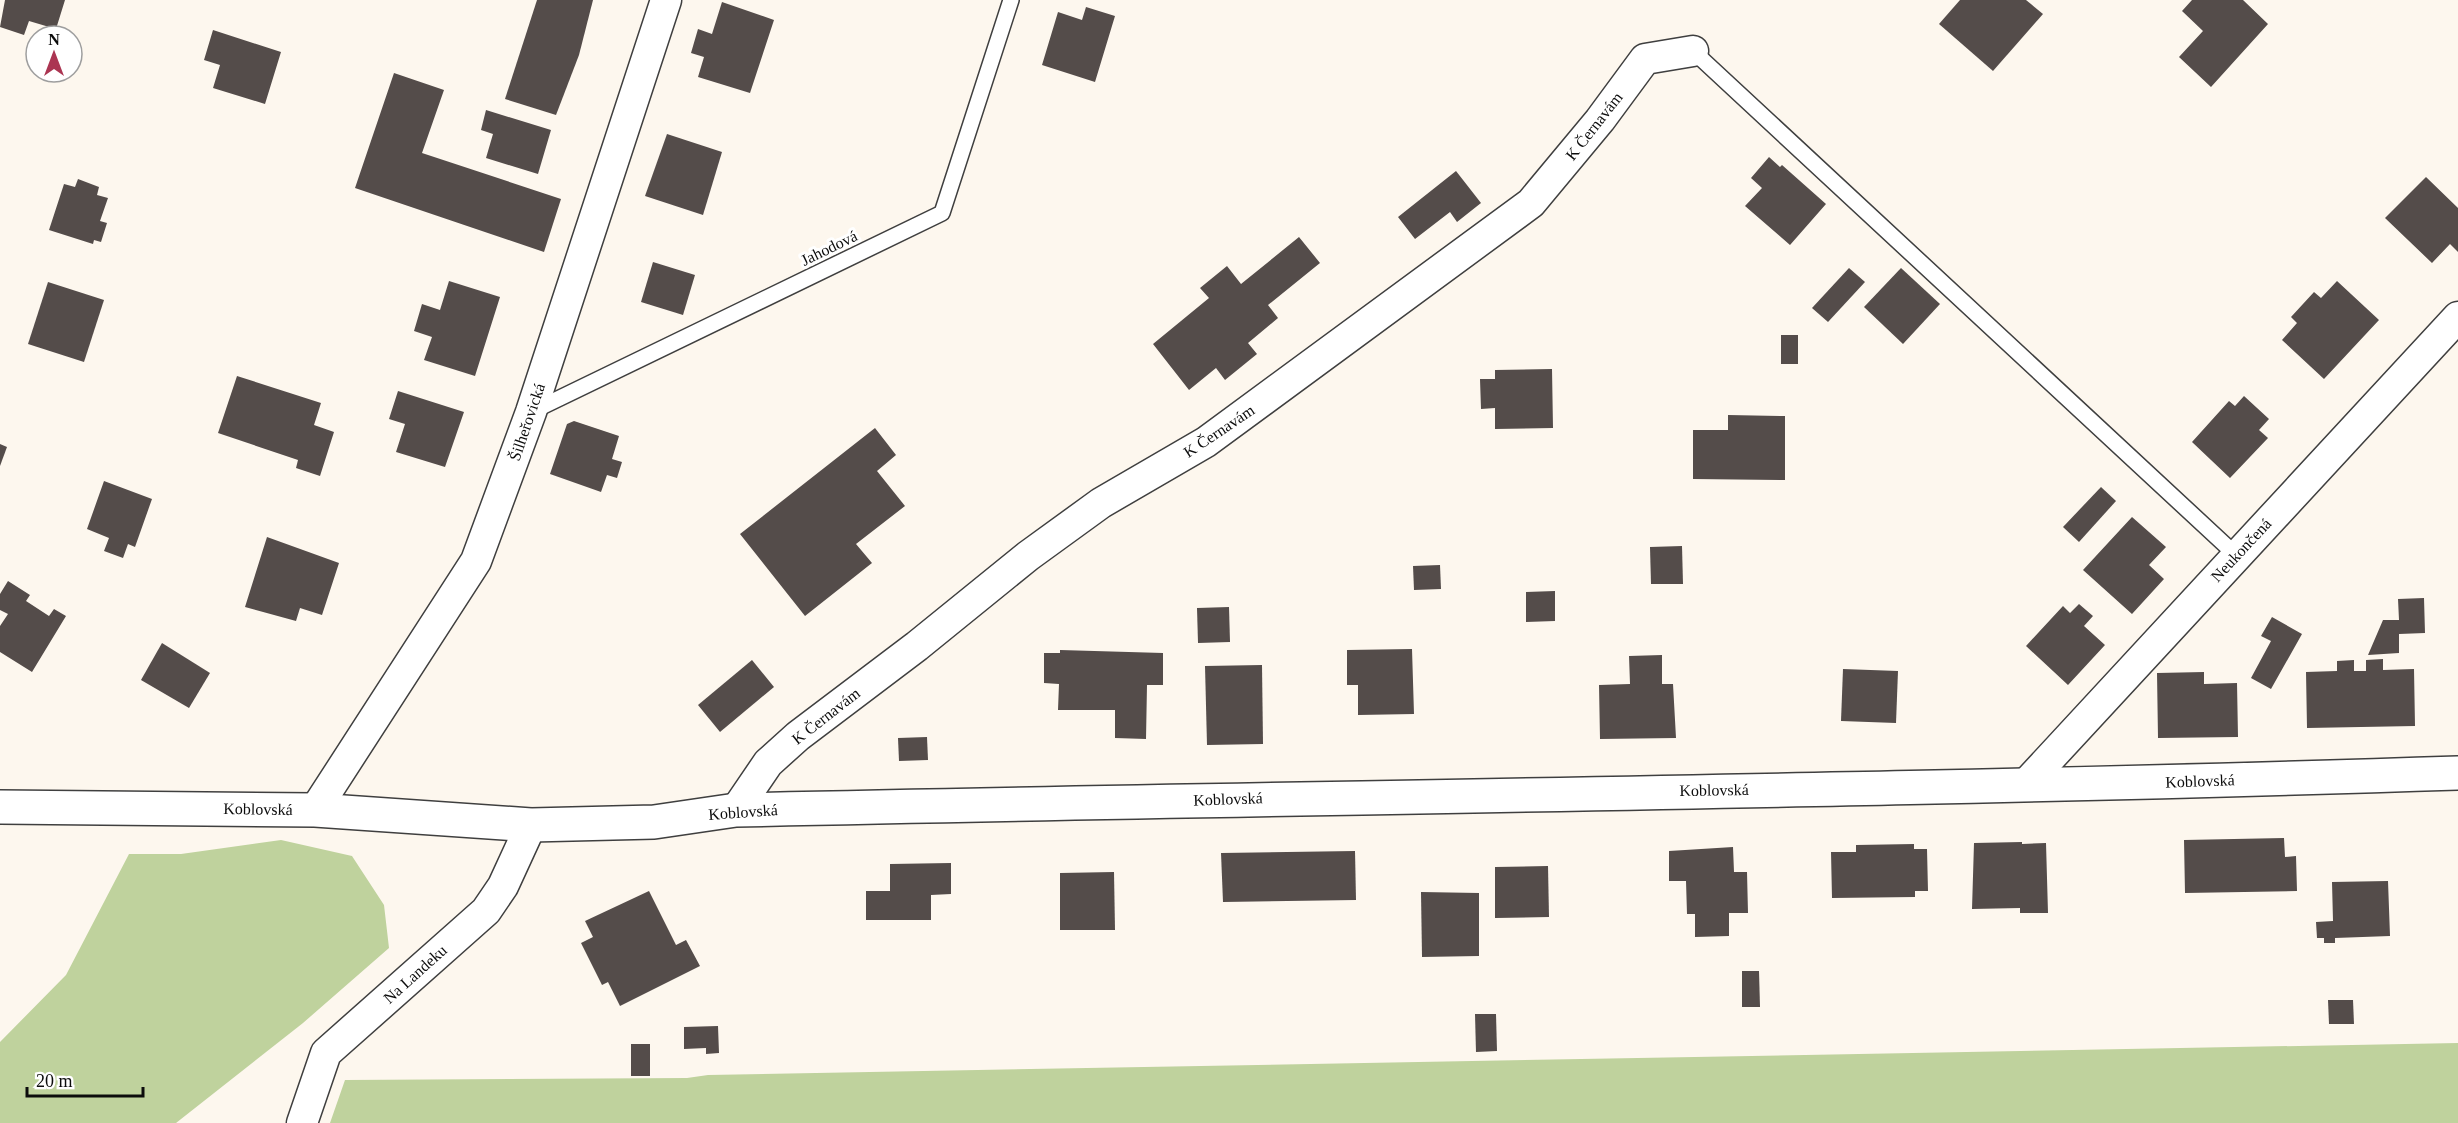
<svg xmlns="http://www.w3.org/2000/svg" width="2458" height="1123" font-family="Georgia,serif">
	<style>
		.forest { fill: #bfd29d }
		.building { fill: #544c4a }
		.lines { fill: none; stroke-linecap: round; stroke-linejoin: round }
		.service-casing { stroke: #3f3f3f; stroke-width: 18 }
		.minor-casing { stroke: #3f3f3f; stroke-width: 33 }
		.tertiary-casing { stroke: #3f3f3f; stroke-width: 36 }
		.service { stroke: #fff; stroke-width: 15 }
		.minor { stroke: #fff; stroke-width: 30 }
		.tertiary { stroke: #fff; stroke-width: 33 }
		.labels { text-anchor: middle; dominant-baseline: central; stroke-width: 6; stroke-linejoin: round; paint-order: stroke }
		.street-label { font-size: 16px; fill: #0c0c0c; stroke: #fff }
	</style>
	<rect width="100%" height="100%" fill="#fdf7ee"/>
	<g class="forest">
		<polygon points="281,840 352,856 384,905 389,948 303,1023 176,1123 0,1123 0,1042 66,975 129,854 181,854"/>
		<polygon points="2458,1043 2458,1123 330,1123 345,1080 687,1078 708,1075"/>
	</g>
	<g class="building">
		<polygon points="5,0 65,0 56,29 29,21 24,35 0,27"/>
		<polygon points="537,0 593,0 579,55 556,115 505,99"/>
		<polygon points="1960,0 2026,0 2043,14 1993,71 1939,24"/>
		<polygon points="2192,0 2243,0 2268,24 2211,87 2179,57 2203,31 2182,11"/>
		<polygon points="722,2 774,20 750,93 698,77 704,57 691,53 698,29 712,34"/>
		<polygon points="1086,7 1115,16 1095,82 1042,65 1058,12 1082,20"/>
		<polygon points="213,30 281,52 265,104 213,88 220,65 204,60"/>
		<polygon points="394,73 444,90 422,153 561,199 544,252 355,188"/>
		<polygon points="486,110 551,130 538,174 486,158 493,134 481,130"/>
		<polygon points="667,134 722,152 703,215 645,196"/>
		<polygon points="1769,157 1780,167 1782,165 1826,204 1790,245 1745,206 1762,188 1751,178"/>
		<polygon points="1456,171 1481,203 1457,222 1450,212 1415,239 1398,217"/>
		<polygon points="2426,177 2458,208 2458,252 2450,244 2432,263 2385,218"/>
		<polygon points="78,179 99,187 97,195 108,198 100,221 107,223 101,242 94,240 93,244 49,230 64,184 75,187"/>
		<polygon points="1299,237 1320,263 1268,305 1278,318 1248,343 1257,354 1225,380 1216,368 1189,390 1153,344 1209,298 1200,288 1227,266 1241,284"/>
		<polygon points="653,262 695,275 683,315 641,302"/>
		<polygon points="1849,268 1865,282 1828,322 1812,308"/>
		<polygon points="1901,268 1940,304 1903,344 1864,307"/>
		<polygon points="449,281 500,297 475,376 424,360 432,337 414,331 422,304 440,310"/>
		<polygon points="2337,281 2379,320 2324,379 2282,340 2297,323 2291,317 2314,292 2321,298"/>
		<polygon points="48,282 104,300 84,362 28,344"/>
		<rect x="1781" y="335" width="17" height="29"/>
		<polygon points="1552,369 1553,428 1495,429 1495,408 1481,409 1480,379 1495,379 1495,370"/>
		<polygon points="237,376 321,403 314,425 334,432 320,476 296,468 298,460 218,433"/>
		<polygon points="398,391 464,412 445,467 396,452 405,424 389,419"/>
		<polygon points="2244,396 2269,419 2259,430 2268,438 2230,478 2192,442 2229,401 2235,406"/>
		<polygon points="1728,415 1785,416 1785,480 1693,479 1693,430 1728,430"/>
		<polygon points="574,421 619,436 612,459 622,462 617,478 607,475 601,492 550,474 567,424"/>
		<polygon points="875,428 896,455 877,471 905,506 856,544 872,563 805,616 740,534"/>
		<polygon points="0,444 7,447 0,466"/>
		<polygon points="104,481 152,499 135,547 128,544 123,558 104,551 109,538 87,529"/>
		<polygon points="2101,487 2116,501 2079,542 2063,527"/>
		<polygon points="2132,517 2166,547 2149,565 2164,579 2132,614 2083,570"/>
		<polygon points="267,537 339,563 322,615 300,608 296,621 245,607"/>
		<polygon points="1682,546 1683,584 1651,584 1650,547"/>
		<polygon points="1440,565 1441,589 1414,590 1413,566"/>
		<polygon points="8,581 30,595 26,601 49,616 54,609 66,616 32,672 0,652 0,626 8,614 0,610 0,594"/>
		<polygon points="1555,591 1555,621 1526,622 1526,592"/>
		<polygon points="2424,598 2425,633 2399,634 2399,653 2368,655 2383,620 2399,620 2398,599"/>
		<polygon points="2079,604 2093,616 2084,626 2105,645 2068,685 2026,646 2063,606 2070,613"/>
		<polygon points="1229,607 1230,642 1198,643 1197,608"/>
		<polygon points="2272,617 2302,634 2271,689 2251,678 2271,641 2261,636"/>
		<polygon points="162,643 210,673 189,708 141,680"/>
		<polygon points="1412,649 1414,714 1358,715 1358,685 1347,685 1347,650"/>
		<polygon points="1060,650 1163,653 1163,685 1147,685 1146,739 1115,738 1115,710 1058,710 1059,684 1044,683 1044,653 1060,653"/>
		<polygon points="1662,655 1662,684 1673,684 1676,738 1600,739 1599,685 1630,684 1629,656"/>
		<polygon points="2383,659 2383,670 2414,669 2415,726 2307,728 2306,672 2337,671 2337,661 2354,660 2354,671 2366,671 2366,660"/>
		<polygon points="752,660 774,687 720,732 698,705"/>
		<polygon points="1262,665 1263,744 1207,745 1205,666"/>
		<polygon points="1843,669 1898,671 1896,723 1841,721"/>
		<polygon points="2204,672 2204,684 2237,683 2238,737 2158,738 2157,673"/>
		<polygon points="927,737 928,760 899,761 898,738"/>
		<polygon points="2284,838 2285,857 2296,856 2297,891 2185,893 2184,840"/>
		<polygon points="2022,842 2022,844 2046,843 2048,913 2020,913 2020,908 1972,909 1974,843"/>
		<polygon points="1914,844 1914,849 1927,849 1928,891 1915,891 1915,897 1832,898 1831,852 1856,852 1856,845"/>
		<polygon points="1733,847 1734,872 1747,872 1748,913 1729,913 1729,936 1695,937 1695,914 1687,914 1686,881 1669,881 1669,851"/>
		<polygon points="1355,851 1356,900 1223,902 1221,853"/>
		<polygon points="951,863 951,894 931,895 931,920 866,920 866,891 890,891 890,864"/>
		<polygon points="1548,866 1549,917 1495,918 1495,867"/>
		<polygon points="1114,872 1115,930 1060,930 1060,873"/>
		<polygon points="2388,881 2390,936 2335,938 2335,943 2324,943 2324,938 2317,938 2316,922 2333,921 2332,882"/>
		<polygon points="649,891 676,945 686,940 700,966 620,1006 608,982 602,985 581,943 593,937 585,921"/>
		<polygon points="1421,892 1479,893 1479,956 1422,957"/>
		<polygon points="1742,971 1759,971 1760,1007 1742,1007"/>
		<polygon points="2328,1000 2353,1000 2354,1024 2329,1024"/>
		<polygon points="1475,1014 1496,1014 1497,1051 1476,1052"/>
		<polygon points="718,1026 719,1053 706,1054 706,1048 684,1049 684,1027"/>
		<rect x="631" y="1044" width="19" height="32"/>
	</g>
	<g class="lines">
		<g class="service-casing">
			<g id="service">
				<polyline points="1693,51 2236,555"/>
				<polyline points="533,411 942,213 1011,0"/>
			</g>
		</g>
		<g class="minor-casing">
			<g id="minor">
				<polyline points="2025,785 2458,317"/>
				<polyline points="315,810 476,561 531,412 666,0"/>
				<polyline points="736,810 768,763 798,736 917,646 1028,556 1101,503 1206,442 1531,203 1600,120 1645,59 1693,51"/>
				<polyline points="302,1123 326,1053 486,911 503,886 531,825"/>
			</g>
		</g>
		<g class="tertiary-casing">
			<path id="tertiary" d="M 0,807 L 315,810 L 531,825 L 654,822 L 736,810 C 1310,797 1884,792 2458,773"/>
		</g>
		<use href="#service" class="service"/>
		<use href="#minor" class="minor"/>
		<use href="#tertiary" class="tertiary"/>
	</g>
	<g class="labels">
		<g class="street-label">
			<text transform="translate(1594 126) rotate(-52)">K Černavám</text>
			<text transform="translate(829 248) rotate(-26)">Jahodová</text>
			<text transform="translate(527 422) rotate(-71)">Šilheřovická</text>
			<text transform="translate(1219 431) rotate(-34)">K Černavám</text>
			<text transform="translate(2241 550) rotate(-47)">Neukončená</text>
			<text transform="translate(826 716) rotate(-38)">K Černavám</text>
			<text transform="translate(2200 781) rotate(-2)">Koblovská</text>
			<text transform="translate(1714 790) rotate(-1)">Koblovská</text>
			<text transform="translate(1228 799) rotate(-2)">Koblovská</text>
			<text transform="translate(258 809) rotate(1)">Koblovská</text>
			<text transform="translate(743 812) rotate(-4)">Koblovská</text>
			<text transform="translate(415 974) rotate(-42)">Na Landeku</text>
		</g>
	</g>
	<g transform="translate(54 54)"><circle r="28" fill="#ffffff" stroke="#9e9e9e" stroke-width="1.5"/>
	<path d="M0-4.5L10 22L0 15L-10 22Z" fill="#ab3552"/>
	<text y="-9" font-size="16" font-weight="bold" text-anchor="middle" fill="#0c0c0c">N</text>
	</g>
	<path d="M27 1087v9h116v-9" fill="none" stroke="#0c0c0c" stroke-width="3"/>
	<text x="36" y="1087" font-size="18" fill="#0c0c0c" stroke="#ffffff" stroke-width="4.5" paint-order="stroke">20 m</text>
</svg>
